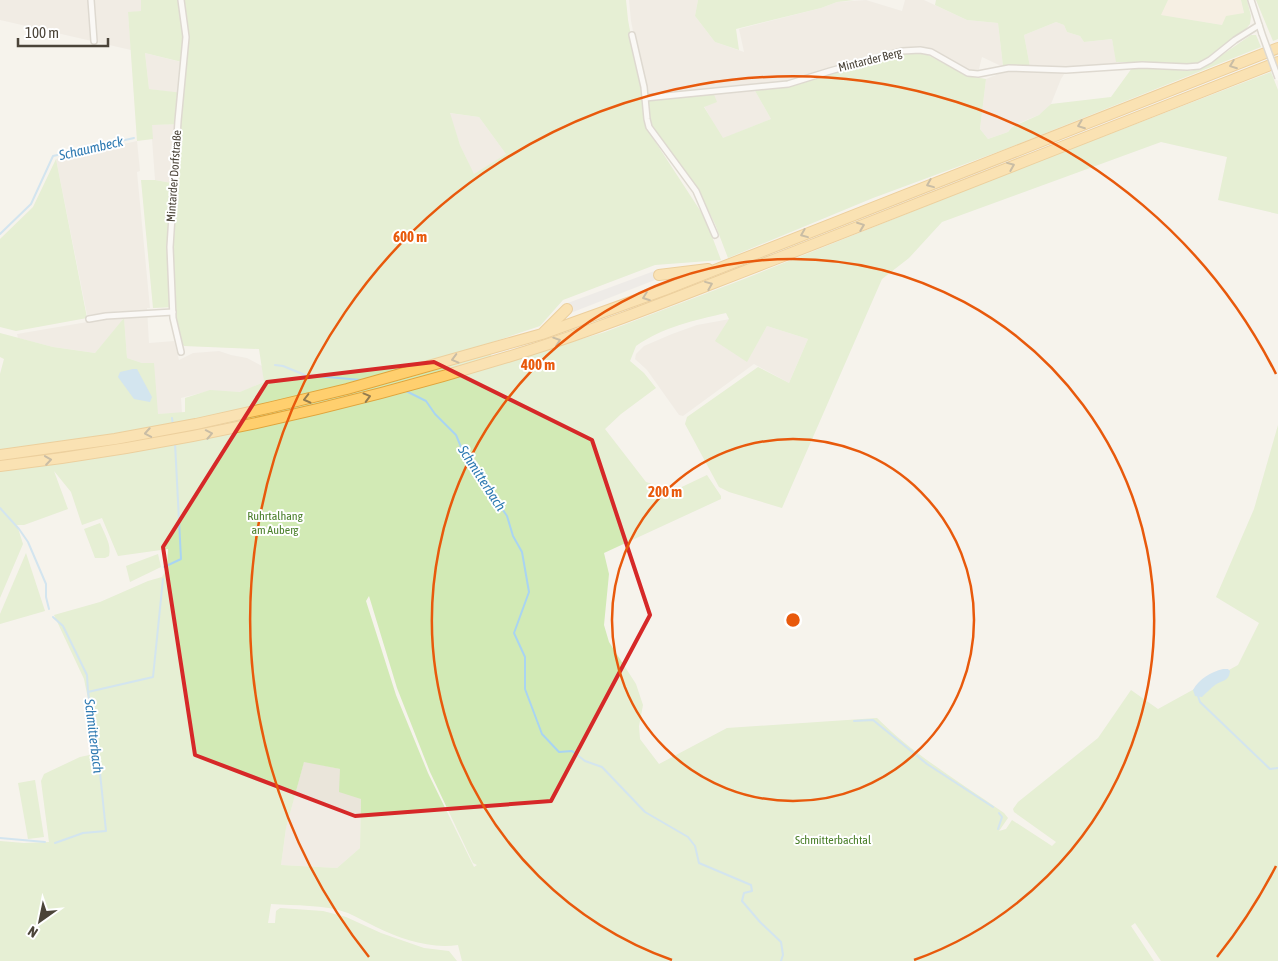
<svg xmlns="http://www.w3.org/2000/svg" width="1278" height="961" font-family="'Asap Condensed',sans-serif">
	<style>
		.residential { fill: #eae5da }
		.commercial { fill: #f7ead8 }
		.green { fill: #d2eab5; fill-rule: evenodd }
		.parking { fill: #e5e3e0 }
		.water { fill: #a9d4f2 }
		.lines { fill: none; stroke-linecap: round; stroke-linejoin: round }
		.stream { stroke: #a9d4f2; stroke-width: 2 }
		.minor-casing { stroke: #c2bbae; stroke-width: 8 }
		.motorway-casing { stroke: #e0a43c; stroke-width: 12 }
		.minor { stroke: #fff; stroke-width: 5 }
		.motorway { stroke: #ffcf6e; stroke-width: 10 }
		.minor-bridge-casing { stroke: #c2bbae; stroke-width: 8; stroke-linecap: butt }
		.minor-bridge { stroke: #fff; stroke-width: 5 }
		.oneway { stroke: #937c4e }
		.marked { fill: none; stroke: #d62828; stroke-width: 4; stroke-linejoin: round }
		.ring { fill: none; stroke: #e8590c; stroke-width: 2.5 }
		.labels { text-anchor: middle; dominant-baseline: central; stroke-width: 4; stroke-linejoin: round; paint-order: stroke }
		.street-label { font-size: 12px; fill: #4b4439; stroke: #fff }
		.park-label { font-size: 12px; fill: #4a7f2a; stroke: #fff }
		.water-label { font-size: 14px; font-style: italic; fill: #2e7ab2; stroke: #fff }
		.centre { fill: #e8590c; stroke: #fff; stroke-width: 2.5 }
		.ring-label { font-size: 15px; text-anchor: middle; font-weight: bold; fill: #e8590c; stroke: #fff; stroke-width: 4; stroke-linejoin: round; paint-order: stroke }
	</style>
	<rect width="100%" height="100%" fill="#f6f3ec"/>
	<g class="residential">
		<polygon points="0,0 141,0 141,11 128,13 131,50 0,20"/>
		<polygon points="629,0 698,0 695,16 715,42 744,52 739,29 821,8 837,2 866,0 902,11 905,0 924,0 967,20 998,23 1003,66 1001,66 982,57 978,73 969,71 918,48 901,48 867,59 830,68 786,83 754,89 771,119 722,139 704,106 646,96 631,21"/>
		<polygon points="1056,22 1064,25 1067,32 1080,36 1084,42 1112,39 1117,64 1068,68 1061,79 1051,104 1046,110 1039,115 1012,126 1008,132 988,139 980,129 986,79 996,75 998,71 1030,67 1024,35"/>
		<polygon points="145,53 181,62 177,93 149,89"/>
		<polygon points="449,113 479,117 506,154 474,175 460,145"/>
		<polygon points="177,124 172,183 155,180 151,125"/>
		<polygon points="137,141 140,171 137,172 150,308 147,308 149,343 174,341 179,360 193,353 219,351 231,355 247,358 262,366 264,382 241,392 209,391 181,398 182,413 158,414 142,363 127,358 124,319 95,353 53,347 18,338 17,334 99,320 124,318 123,311 87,315 56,159"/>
		<polygon points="730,319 747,361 767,326 808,339 789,383 754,364 683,416 679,415 647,370 635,359 636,354 644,346 672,334 697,325"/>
		<polygon points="304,761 340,769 361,799 360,848 337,868 281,865 286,828"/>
	</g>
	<polygon class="commercial" points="1168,0 1241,0 1244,14 1222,25 1160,15"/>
	<g class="green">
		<path d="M 141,0 L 626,0 L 628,20 L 643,100 L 713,92 L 717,102 L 704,107 L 723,138 L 771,119 L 754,89 L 852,67 L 873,65 L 903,54 L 915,52 L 924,53 L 968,76 L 986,79 L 980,129 L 988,139 L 1008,132 L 1012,127 L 1039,115 L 1051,104 L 1111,97 L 1132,68 L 1143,67 L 1190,71 L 1206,66 L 1251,35 L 1256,35 L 1261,47 L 1003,150 L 873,198 L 728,258 L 715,224 L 698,190 L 650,124 L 645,126 L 705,218 L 721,260 L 655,265 L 563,300 L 540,326 L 487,344 L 495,365 L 605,332 L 744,279 L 1011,172 L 1271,72 L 1278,90 L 1278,214 L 1218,200 L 1227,157 L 1161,142 L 942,222 L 909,258 L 882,279 L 782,508 L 729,492 L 719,487 L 685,424 L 687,417 L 758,367 L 789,383 L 808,339 L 767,326 L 747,362 L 715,341 L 729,319 L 726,313 C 695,320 663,327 636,346 L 630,361 L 644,373 L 656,388 L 621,414 L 605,429 L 646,482 L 661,487 L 667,494 L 707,475 L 721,496 L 721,499 L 604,553 L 609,574 L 604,625 L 609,642 L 636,684 L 643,705 L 639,726 L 640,739 L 659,764 L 727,728 L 877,718 C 915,756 960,782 1004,813 L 1008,818 L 999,831 L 1006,829 L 1012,820 L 1052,846 L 1056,842 L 1014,812 L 1013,809 L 1018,802 L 1098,738 L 1131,690 L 1158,709 L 1238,665 L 1259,623 L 1216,597 L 1254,509 L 1278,425 L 1278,961 L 1161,961 L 1135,923 L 1131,926 L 1154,961 L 462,961 L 458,945 C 429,949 401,939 376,927 C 366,922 357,917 348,913 C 323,904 296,906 271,904 L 268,923 L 275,923 L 276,911 L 280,908 L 323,911 L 346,917 L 381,933 L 424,948 L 449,951 L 457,961 L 0,961 L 0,841 L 24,843 L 49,842 L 41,781 L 44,774 L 80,757 L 99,753 L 84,679 L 54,615 L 100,602 L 148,581 L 162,577 L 167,568 L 168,549 L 118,556 L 102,518 L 82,525 L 71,492 L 54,471 L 68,509 L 24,525 L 17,525 L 23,544 L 0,598 L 0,374 L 4,359 L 0,357 L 0,333 L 53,347 L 95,353 L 124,318 L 127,358 L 142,363 L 154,363 L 158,414 L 185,412 L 185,398 L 210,390 L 240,392 L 264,382 L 259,349 L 184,346 C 174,336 176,319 175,307 L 153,308 L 141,180 L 155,180 L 177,184 L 181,124 L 152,125 L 153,139 L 137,141 L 128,12 L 141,11 ZM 145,53 L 186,63 L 183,93 L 149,89 ZM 450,113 L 479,117 L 506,154 L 474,174 L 460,145 ZM 369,596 L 397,688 L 430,772 L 473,863 L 477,865 L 474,867 L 428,773 L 396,695 L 366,601 ZM 304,762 L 340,769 L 339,792 L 361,799 L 360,848 L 337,868 L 281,865 L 286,828 Z"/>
		<polygon points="698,0 854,0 837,2 821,8 736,29 739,50 715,42 695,16"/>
		<polygon points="936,0 1168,0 1161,15 1222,25 1226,16 1244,13 1241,0 1247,0 1251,16 1250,24 1245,30 1208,59 1195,64 1116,62 1112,39 1084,42 1080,36 1067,32 1064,25 1056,22 1024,35 1030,67 1003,66 998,23 967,20 935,5"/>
		<polygon points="1256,0 1278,0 1278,39 1273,41"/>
		<polygon points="56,159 87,318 16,331 0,327 0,239 33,207"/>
		<path d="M 100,523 C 104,533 112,545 109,556 L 105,558 L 95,558 L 84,529 Z"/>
		<polygon points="26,553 45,611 0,624 0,614"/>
		<polygon points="158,554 161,567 130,582 126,566"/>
		<polygon points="35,780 44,837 28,839 18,783"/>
	</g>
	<polygon class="parking" points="657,270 660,278 568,314 565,304"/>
	<g class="water">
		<polygon points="133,369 137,369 152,397 150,402 134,399 118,377 120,372"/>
		<path d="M 1223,669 L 1228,669 L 1230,671 C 1229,681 1223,680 1215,685 C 1211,688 1206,693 1202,697 L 1195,696 L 1193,690 C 1199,679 1211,672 1223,669 Z"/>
	</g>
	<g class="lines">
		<g class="stream">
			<polyline points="0,234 31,204 53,156 134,138"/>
			<polyline points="275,365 283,366 305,375 361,380"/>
			<polyline points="406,391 426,401 435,414 456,435 464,454 480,471 494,497 507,516 513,536 522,552 529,592 514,633 525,657 525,689 542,734 559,752 572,751 585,761 602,767 645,812 688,837 695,846 699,863 751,885 752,891 744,893 742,901 760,922 781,942 783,955 781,961"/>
			<polyline points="172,418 173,426"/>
			<polyline points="0,508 19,529 28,542 46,584 46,597 49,609"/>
			<polyline points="164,567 181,559 175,443"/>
			<polyline points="53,617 63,626 87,675 88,692"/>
			<polyline points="1198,696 1200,702 1270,769 1278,768"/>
			<polyline points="854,721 873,720 927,764 993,807"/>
			<polyline points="998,829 1002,817 999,813"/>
			<polyline points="0,838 45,842"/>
			<polyline points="55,843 83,833 106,831 100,773 88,692 153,677 163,579"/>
		</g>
		<g class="minor-casing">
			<g id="minor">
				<polyline points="91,0 94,41"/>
				<polyline points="1251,0 1262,34"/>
				<polyline points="632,35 644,87 647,119 649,127 696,191 715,235"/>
				<polyline points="645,98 788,84 830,71 902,51 920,50 931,52 968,73 978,74 1009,68 1066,70 1142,65 1187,67 1199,66 1210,60 1235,40 1259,25"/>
				<polyline points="89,319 106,316 173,312"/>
				<polyline points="181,352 173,318 170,247 178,121 186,37 181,0"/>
			</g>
		</g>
		<g class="motorway-casing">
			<g id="motorway">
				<polyline points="659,275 708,269"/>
				<polyline points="544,332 567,309"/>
				<polyline points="0,455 115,439 196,424 272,407 347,389 542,334 664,290 1278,48"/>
				<path d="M 0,466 C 179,445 355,405 527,351 C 613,324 697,289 781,257 C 947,193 1112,126 1278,62"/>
			</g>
		</g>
		<use href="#minor" class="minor"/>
		<use href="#motorway" class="motorway"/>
		<g class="minor-bridge-casing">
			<polyline id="minor-bridge" points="1262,34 1278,78"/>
		</g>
		<use href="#minor-bridge" class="minor-bridge"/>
	</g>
	<defs><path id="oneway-chevron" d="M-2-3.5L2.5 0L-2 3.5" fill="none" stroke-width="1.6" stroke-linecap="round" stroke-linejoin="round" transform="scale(1.25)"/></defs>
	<g class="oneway">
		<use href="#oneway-chevron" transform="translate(1233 65) rotate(159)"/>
		<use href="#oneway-chevron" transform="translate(1081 125) rotate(159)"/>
		<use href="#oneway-chevron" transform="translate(1011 166) rotate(-22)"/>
		<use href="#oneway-chevron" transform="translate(930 184) rotate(158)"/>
		<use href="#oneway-chevron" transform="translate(861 226) rotate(-21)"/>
		<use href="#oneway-chevron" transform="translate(804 234) rotate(158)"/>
		<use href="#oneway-chevron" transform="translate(709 285) rotate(-22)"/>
		<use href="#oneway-chevron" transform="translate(646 297) rotate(160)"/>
		<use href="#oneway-chevron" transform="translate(557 341) rotate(-19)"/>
		<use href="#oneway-chevron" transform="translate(455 359) rotate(165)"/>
		<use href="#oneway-chevron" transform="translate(367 397) rotate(-15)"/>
		<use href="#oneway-chevron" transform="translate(307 399) rotate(166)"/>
		<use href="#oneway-chevron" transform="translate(148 433) rotate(170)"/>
		<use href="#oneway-chevron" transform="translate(209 434) rotate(-11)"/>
		<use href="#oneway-chevron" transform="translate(48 460) rotate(-8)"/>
	</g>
	<path d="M0 0H1278V961H0ZM 434,362 L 592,440 L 650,615 L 551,801 L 355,816 L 195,755 L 163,547 L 267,382 Z" fill="#f6f3ec" fill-opacity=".55" fill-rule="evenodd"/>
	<path class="marked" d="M 434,362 L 592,440 L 650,615 L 551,801 L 355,816 L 195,755 L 163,547 L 267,382 Z"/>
	<g class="ring">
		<circle cx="793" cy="620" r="181"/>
		<path d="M672 960A361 361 0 1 1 914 960"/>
		<path d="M1276 866A542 542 0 0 1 1217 957M369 957A542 542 0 1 1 1276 374"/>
	</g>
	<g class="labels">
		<g class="street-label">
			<text transform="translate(870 60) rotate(-14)">Mintarder Berg</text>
			<text transform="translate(174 176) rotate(-86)">Mintarder Dorfstraße</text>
		</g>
		<g class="park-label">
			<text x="275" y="516">Ruhrtalhang<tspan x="275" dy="14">am Auberg</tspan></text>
			<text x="833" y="840">Schmitterbachtal</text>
		</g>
		<g class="water-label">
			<text transform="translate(91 148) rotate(-13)">Schaumbeck</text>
			<text transform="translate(482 478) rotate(57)">Schmitterbach</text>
			<text transform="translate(94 736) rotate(83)">Schmitterbach</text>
		</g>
	</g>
	<circle cx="793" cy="620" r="8" class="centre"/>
	<g class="ring-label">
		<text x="410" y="242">600 m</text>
		<text x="538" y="370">400 m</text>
		<text x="665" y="497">200 m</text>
	</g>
	<g transform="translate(40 921) rotate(213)" stroke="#ffffff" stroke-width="4" paint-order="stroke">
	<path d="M0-4L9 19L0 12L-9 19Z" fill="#4b4439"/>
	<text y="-8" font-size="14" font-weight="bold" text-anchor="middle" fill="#4b4439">N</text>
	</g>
	<path d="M18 38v8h90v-8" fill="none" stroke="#4b4439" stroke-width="2.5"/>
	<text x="25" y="38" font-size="15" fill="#4b4439" stroke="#ffffff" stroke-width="4" paint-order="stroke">100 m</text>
</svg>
